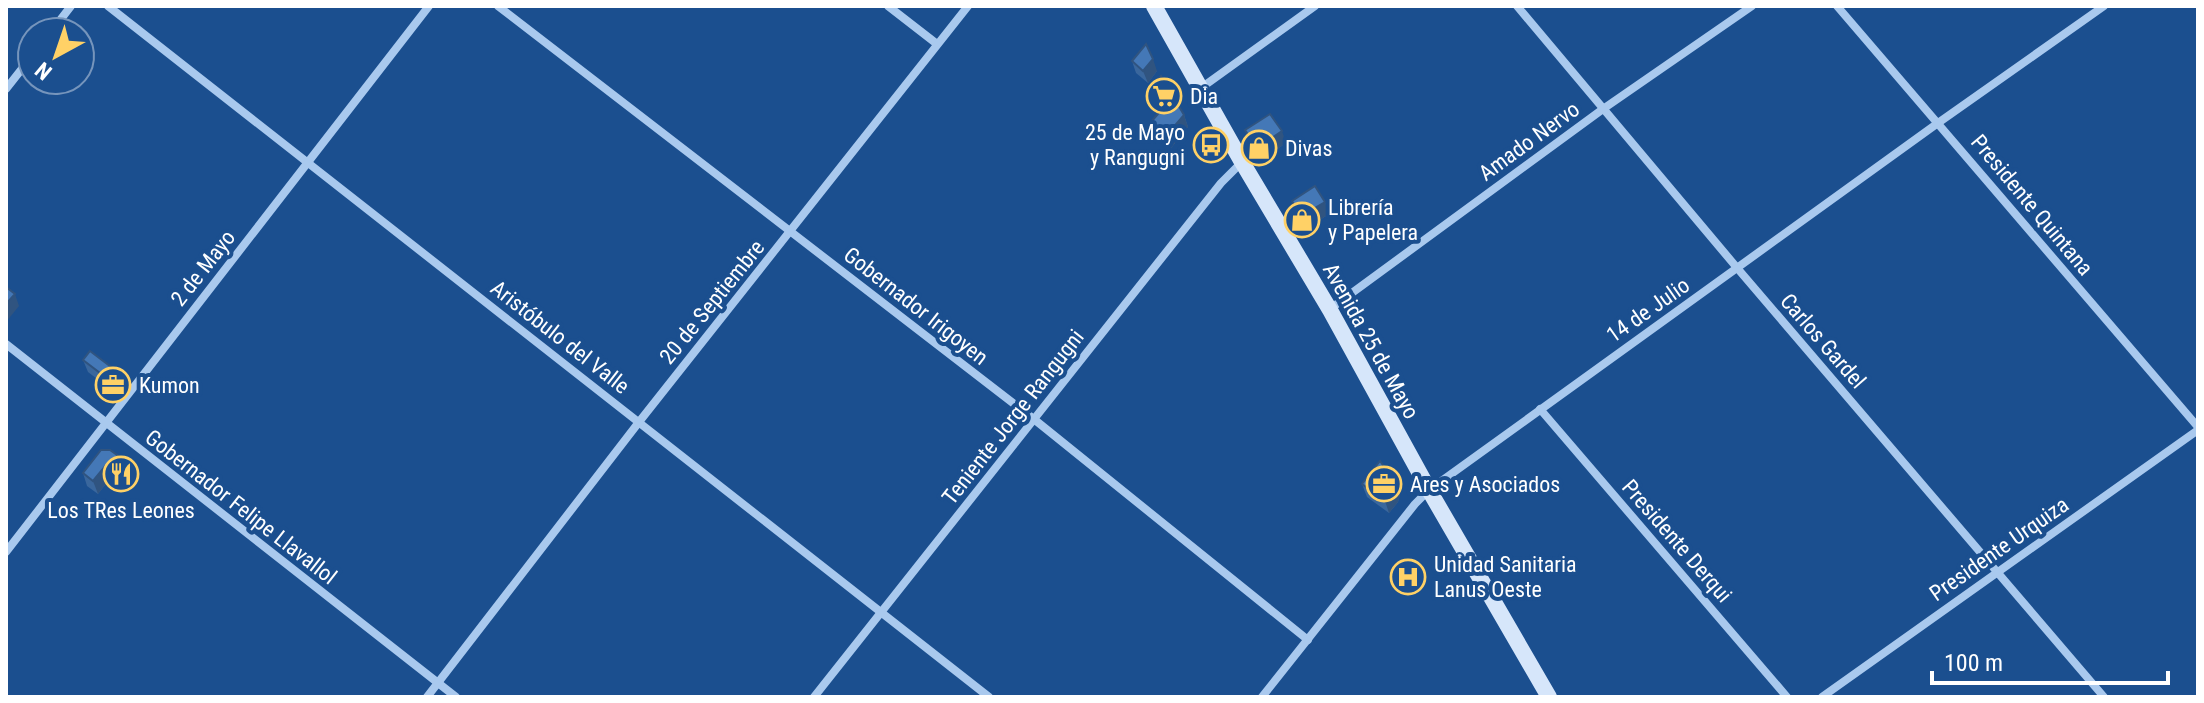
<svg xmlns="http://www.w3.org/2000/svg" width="2204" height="703" font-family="'Roboto Condensed',sans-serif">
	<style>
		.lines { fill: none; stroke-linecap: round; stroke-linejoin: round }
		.minor { stroke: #a9c9ee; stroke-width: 8 }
		.secondary { stroke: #d6e6fa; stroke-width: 16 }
		.wall { fill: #3a679d }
		.shaded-wall { fill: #305480 }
		.building { fill: #4478b7; stroke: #305480; stroke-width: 2 }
		.labels { text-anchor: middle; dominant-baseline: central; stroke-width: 8; stroke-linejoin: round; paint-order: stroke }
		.poi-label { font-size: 22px; fill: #fff; stroke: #1b4f8f; text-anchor: start }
		.street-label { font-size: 22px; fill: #fff; stroke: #1b4f8f }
	</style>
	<rect width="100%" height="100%" fill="#1b4f8f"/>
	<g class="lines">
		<g class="minor">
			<polyline points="108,6 989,697"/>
			<polyline points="498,6 1035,420 1308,640"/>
			<polyline points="888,6 937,44"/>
			<polyline points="1517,6 1738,269 2104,697"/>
			<polyline points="1837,6 2198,427"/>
			<polyline points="51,32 71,6"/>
			<polyline points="1201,88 1315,6"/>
			<polyline points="6,89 32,56"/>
			<polyline points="1330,309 1603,109 1752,6"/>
			<polyline points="6,344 456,697"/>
			<polyline points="1540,409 1787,697"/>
			<polyline points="6,552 429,6"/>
			<polyline points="427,697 639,422 968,6"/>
			<polyline points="814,697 1221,183 1242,162"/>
			<polyline points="1262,697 1415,504 1429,490 1938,123 2104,6"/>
			<polyline points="1822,697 2198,430"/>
		</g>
		<polyline class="secondary" points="1154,6 1242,162 1330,310 1429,490 1549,697"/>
	</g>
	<g class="wall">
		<polygon points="1132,61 1157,71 1148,83 1136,73"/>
		<polygon points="1147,92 1184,115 1188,127 1171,148 1155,135 1151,122 1160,112 1152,105"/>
		<polygon points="1245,130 1286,143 1261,160 1250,143"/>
		<polygon points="1292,201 1325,202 1329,214 1306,229 1296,213"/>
		<polygon points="83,360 115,370 120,383 113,391 88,372"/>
		<polygon points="101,450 128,463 132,475 123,487 111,477 98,494 87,486 83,473"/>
		<polygon points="1395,482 1400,494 1398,502 1389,513 1367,497 1362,484"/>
	</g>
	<g class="shaded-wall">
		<polygon points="1153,59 1157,71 1148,83 1143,71"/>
		<polygon points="1184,115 1188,127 1171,148 1166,136"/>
		<polygon points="1282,131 1286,143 1261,160 1257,148"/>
		<polygon points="1325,202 1329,214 1306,229 1301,216"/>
		<polygon points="15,294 19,306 6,322 6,304"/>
		<polygon points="115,370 120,383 113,391 108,379"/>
		<polygon points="128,463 132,475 123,487 119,474"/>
		<polygon points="106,465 111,477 98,494 93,481"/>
		<polygon points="1395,482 1400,494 1398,502 1389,513 1385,501"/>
	</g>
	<g class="building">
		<polygon points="1146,44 1153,59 1143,71 1132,61"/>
		<polygon points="1161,76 1184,115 1166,136 1151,122 1164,107 1147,92"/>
		<polygon points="1270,114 1282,131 1257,148 1245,130"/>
		<polygon points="1315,186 1325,202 1301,216 1292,201"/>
		<polygon points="6,287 15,294 6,304"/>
		<polygon points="90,351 115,370 108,379 83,360"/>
		<polygon points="101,450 110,450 128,463 119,474 106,465 93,481 83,473"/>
		<polygon points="1380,461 1395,482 1393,489 1385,501 1362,484"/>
	</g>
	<defs>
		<g id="supermarket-ring" transform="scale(1.8)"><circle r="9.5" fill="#1b4f8f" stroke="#ffd166" stroke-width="1.5"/><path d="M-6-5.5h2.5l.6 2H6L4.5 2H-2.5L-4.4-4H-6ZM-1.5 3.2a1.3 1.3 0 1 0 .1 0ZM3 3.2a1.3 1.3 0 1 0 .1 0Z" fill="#ffd166"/></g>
		<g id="bus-ring" transform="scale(1.8)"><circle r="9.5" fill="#1b4f8f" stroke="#ffd166" stroke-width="1.5"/><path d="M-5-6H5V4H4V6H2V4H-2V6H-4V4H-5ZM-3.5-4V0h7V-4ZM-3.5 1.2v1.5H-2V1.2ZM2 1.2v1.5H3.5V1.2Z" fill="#ffd166"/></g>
		<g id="shop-ring" transform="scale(1.8)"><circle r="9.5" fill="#1b4f8f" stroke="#ffd166" stroke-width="1.5"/><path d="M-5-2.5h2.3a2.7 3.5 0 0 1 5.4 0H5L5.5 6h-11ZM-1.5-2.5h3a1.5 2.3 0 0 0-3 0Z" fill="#ffd166"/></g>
		<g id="office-ring" transform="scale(1.8)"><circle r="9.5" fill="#1b4f8f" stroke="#ffd166" stroke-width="1.5"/><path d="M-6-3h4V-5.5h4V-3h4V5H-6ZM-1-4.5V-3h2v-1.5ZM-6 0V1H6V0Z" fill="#ffd166"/></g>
		<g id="restaurant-ring" transform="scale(1.8)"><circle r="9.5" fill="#1b4f8f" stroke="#ffd166" stroke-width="1.5"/><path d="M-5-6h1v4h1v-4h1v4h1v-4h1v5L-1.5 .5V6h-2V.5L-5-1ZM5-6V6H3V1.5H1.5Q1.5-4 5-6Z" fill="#ffd166"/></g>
		<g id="hospital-ring" transform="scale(1.8)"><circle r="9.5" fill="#1b4f8f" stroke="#ffd166" stroke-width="1.5"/><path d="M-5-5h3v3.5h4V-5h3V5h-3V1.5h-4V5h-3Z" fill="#ffd166"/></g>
	</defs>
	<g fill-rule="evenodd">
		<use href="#supermarket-ring" x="1164" y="96"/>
		<use href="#bus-ring" x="1211" y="145"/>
		<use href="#shop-ring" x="1259" y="148"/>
		<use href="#shop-ring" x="1302" y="220"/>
		<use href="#office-ring" x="113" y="385"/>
		<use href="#restaurant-ring" x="121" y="474"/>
		<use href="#office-ring" x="1384" y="484"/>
		<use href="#hospital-ring" x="1408" y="577"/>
	</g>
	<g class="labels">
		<g class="poi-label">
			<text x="1190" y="96">Dia</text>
			<text x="1185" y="132" text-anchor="end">25 de Mayo<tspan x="1185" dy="25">y Rangugni</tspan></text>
			<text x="1285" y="148">Divas</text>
			<text x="1328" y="207">Librería<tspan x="1328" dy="25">y Papelera</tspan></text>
			<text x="139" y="385">Kumon</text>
			<text x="1410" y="484">Ares y Asociados</text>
			<text x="121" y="510" text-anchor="middle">Los TRes Leones</text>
			<text x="1434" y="564">Unidad Sanitaria<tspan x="1434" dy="25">Lanus Oeste</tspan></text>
		</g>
		<g class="street-label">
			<text transform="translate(1529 141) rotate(-36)">Amado Nervo</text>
			<text transform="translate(2032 205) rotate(50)">Presidente Quintana</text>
			<text transform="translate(203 268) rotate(-52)">2 de Mayo</text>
			<text transform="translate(712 302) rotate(-51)">20 de Septiembre</text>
			<text transform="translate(916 306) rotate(38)">Gobernador Irigoyen</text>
			<text transform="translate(1648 310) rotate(-35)">14 de Julio</text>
			<text transform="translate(560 337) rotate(38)">Aristóbulo del Valle</text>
			<text transform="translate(1371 341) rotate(61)">Avenida 25 de Mayo</text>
			<text transform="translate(1823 341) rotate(49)">Carlos Gardel</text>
			<text transform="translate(1013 417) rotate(-52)">Teniente Jorge Rangugni</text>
			<text transform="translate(241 507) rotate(38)">Gobernador Felipe Llavallol</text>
			<text transform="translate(1677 541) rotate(49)">Presidente Derqui</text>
			<text transform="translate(1999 549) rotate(-35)">Presidente Urquiza</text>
		</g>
	</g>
	<rect width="2204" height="703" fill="none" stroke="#ffffff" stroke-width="16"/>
	<g transform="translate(56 56) rotate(220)"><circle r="38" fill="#1b4f8f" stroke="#7695bc" stroke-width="2"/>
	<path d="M0-6L14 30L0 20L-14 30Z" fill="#ffd166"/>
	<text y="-12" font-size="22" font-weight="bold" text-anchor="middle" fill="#ffffff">N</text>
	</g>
	<path d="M1932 671v12h236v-12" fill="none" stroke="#ffffff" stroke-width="4"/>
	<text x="1944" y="671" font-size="24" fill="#ffffff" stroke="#1b4f8f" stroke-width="6" paint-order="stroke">100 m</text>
</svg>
